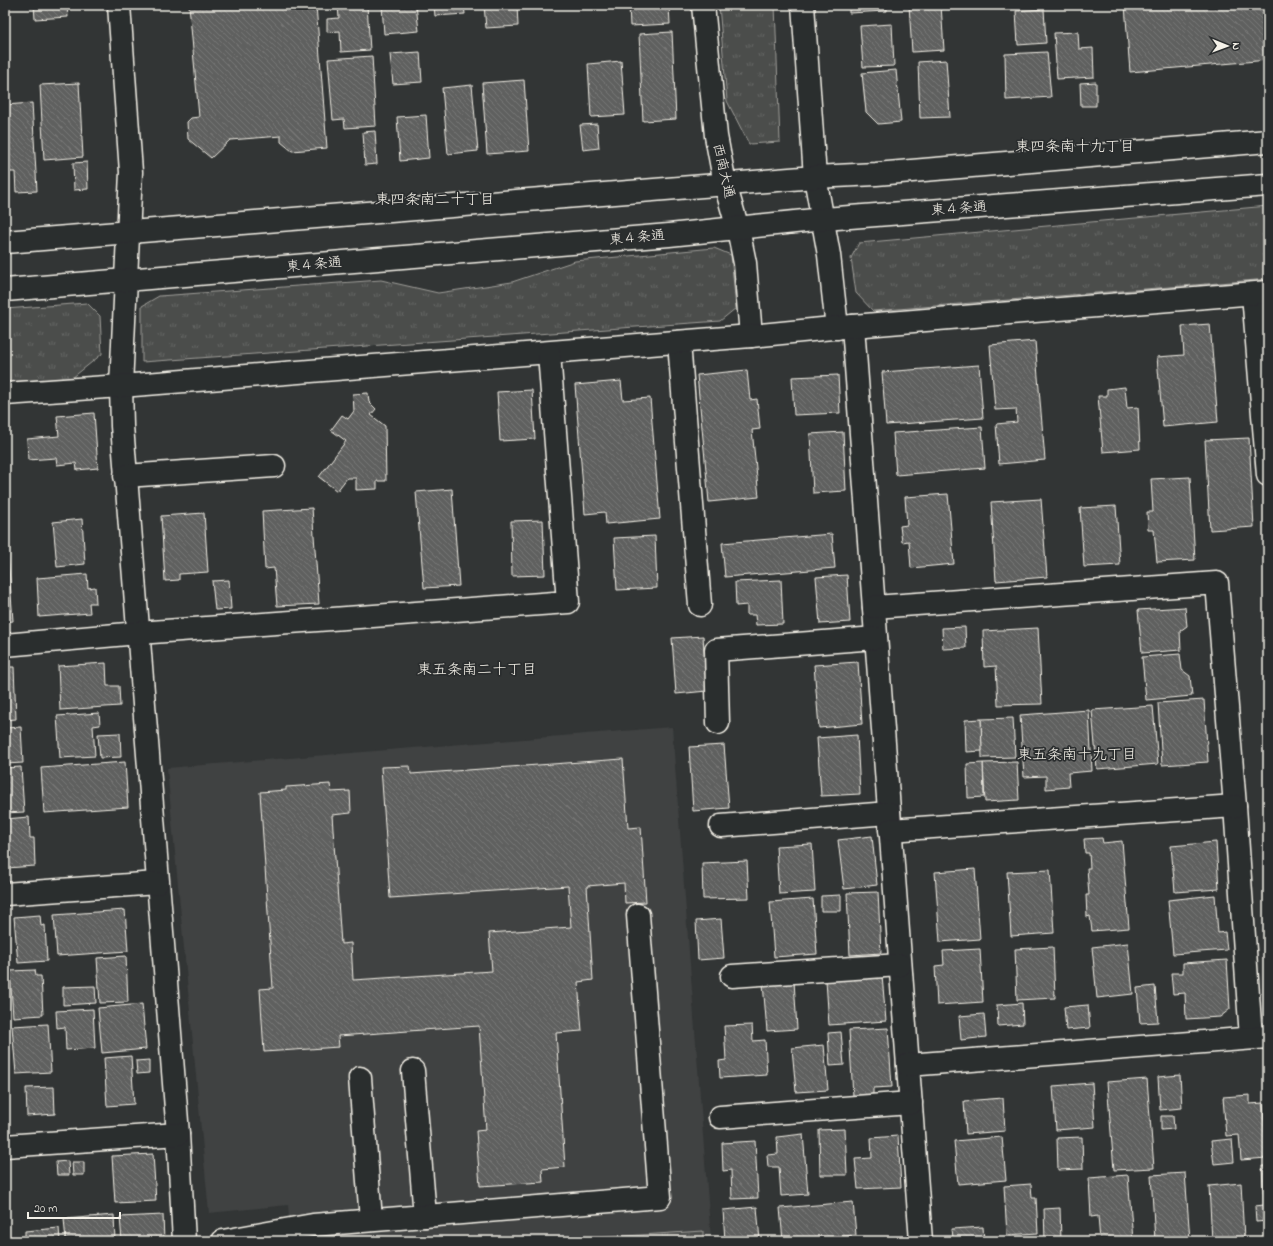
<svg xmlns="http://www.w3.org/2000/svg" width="1273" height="1246" font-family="'Indie Flower','Klee One',sans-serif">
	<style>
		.built { fill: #404242 }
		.park { fill: url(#park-tufts); stroke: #a09f9a }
		.building { fill: url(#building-back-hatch); stroke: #f4f1e8 }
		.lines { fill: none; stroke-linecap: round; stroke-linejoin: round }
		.minor-casing { stroke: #f4f1e8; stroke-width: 25 }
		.minor { stroke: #2a2d2e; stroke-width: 22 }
		.labels { text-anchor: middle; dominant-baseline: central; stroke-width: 3.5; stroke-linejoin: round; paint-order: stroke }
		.street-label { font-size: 14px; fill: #f4f1e8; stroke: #2a2d2e }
		.neighbourhood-label { font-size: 15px; fill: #f4f1e8; stroke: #2a2d2e }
	</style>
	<defs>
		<pattern id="park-tufts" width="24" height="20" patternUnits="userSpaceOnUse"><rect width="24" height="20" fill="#4b4d4c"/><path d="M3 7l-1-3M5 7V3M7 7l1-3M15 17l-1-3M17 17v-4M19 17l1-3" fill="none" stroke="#666766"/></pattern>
		<pattern id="building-back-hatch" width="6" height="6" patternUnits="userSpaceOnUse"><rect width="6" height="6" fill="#5f605f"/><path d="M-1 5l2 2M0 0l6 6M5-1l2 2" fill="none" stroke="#777776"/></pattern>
	</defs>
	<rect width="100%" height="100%" fill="#323535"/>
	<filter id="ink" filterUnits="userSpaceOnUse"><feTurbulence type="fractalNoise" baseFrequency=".025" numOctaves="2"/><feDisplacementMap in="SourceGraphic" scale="8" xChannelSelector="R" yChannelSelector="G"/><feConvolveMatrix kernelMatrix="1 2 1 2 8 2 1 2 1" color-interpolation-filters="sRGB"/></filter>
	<g filter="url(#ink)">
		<polygon class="built" points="672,727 711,1241 291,1241 288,1205 209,1213 167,768"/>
		<g class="park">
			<polygon points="719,5 775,5 780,142 749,144 727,101"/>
			<polygon points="1268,206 1268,279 873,311 856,293 851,258 859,243"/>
			<polygon points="714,248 731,255 736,308 720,321 142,362 142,306 159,296 381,280 438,293 512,282 575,261"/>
			<polygon points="87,303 100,316 102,354 72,378 5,382 5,309"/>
			<polygon points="703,1231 703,1241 548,1241"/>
		</g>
		<g class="building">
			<polygon points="34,5 67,5 68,17 35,19"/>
			<polygon points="189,5 316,5 327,148 292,151 281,142 281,136 230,140 211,158 188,139 187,122 191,118 199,117"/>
			<polygon points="338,5 367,5 370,50 341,52 340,31 327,32 327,19 339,18"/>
			<polygon points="382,5 416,5 419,31 384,34"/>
			<polygon points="434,5 464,5 465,14 435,16"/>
			<polygon points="484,5 517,5 518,26 486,28"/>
			<polygon points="629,5 669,5 670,24 630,26"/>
			<polygon points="849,5 887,5 887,11 849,13"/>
			<polygon points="909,5 941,5 944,50 912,52"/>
			<polygon points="1125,5 1268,5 1268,60 1130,72"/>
			<polygon points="1044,9 1046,43 1018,45 1016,11"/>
			<polygon points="892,24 894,66 863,67 860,26"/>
			<polygon points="672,32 676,119 643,121 639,34"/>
			<polygon points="1078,32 1079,49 1093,48 1094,77 1057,79 1054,33"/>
			<polygon points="420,52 422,82 393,84 390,54"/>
			<polygon points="1047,52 1051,97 1006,100 1005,54"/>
			<polygon points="372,56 376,126 345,128 344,119 333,120 328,59"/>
			<polygon points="946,60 950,117 920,118 918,62"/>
			<polygon points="621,61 625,115 591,117 588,64"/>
			<polygon points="896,70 901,122 878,124 866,112 862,73"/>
			<polygon points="524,80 529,151 487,154 482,83"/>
			<polygon points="1096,82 1096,106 1081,106 1080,83"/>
			<polygon points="79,83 83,157 44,160 40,85"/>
			<polygon points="472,85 478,151 448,154 442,88"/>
			<polygon points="32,103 37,191 16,192 15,172 5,172 5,105"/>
			<polygon points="426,115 429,158 400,161 397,117"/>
			<polygon points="597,124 599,148 583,150 580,125"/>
			<polygon points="375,131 377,164 365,165 363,132"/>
			<polygon points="87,162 88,189 74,190 73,163"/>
			<polygon points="1210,324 1218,422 1163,427 1157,357 1184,355 1182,326"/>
			<polygon points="1035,341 1045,460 999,464 996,424 1017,422 1016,409 995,410 990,345"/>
			<polygon points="979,365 983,418 886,425 882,372"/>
			<polygon points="747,370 750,400 757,399 760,429 752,430 759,497 709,502 697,375"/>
			<polygon points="838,375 840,413 794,415 792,377"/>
			<polygon points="621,381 623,400 650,398 660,519 606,524 605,512 585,514 575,385"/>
			<polygon points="1125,387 1127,408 1138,407 1140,449 1103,452 1098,396 1107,396 1107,389"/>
			<polygon points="532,390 535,439 500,441 497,392"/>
			<polygon points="368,393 369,402 376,409 371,415 385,426 386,481 377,481 377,489 356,490 356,478 347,478 337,491 319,477 346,441 331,430 342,415 348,419 354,411 353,394"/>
			<polygon points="94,413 98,468 77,470 76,463 57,465 56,458 28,460 27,439 59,436 57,416"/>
			<polygon points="982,427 985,468 896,475 893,433"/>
			<polygon points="843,432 846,491 813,493 810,434"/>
			<polygon points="1249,438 1254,527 1210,530 1205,440"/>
			<polygon points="1190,477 1195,560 1157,562 1154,530 1148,530 1147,512 1153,512 1151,479"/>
			<polygon points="452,489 459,586 424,588 416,492"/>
			<polygon points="948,494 954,564 911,568 909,541 902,542 900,526 907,525 905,497"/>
			<polygon points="1041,499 1047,577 996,581 991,502"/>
			<polygon points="1116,506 1120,565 1084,567 1080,508"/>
			<polygon points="312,508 319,604 277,606 274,568 265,569 262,511"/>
			<polygon points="204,513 208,572 179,574 179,580 165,581 161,516"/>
			<polygon points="82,519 85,564 57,567 53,522"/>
			<polygon points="543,520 545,575 512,576 511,521"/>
			<polygon points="832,534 835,568 725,577 722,543"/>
			<polygon points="655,536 657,588 617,590 614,538"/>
			<polygon points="5,542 7,542 13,621 5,622"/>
			<polygon points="87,574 88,588 95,587 96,603 89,603 90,613 39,617 37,578"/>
			<polygon points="847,575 850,622 820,624 816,577"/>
			<polygon points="229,580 231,609 215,610 212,581"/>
			<polygon points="781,580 783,624 756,625 755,615 747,615 747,605 736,606 735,582"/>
			<polygon points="1185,607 1187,626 1180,631 1181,650 1142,653 1138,610"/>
			<polygon points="965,627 966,648 943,649 942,628"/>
			<polygon points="1038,628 1042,704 998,705 996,666 984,667 983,631"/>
			<polygon points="703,636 707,691 676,694 672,638"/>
			<polygon points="1180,654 1182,670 1190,676 1192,696 1146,700 1142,657"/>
			<polygon points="858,662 862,724 819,728 814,665"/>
			<polygon points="106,663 107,686 119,686 120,706 60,710 58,666"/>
			<polygon points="5,667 14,667 16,719 5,720"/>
			<polygon points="1204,700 1208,762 1162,765 1158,703"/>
			<polygon points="1153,706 1158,764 1097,769 1092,710"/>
			<polygon points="1089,710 1092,771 1068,773 1069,787 1046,789 1046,776 1024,777 1020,715"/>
			<polygon points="99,713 100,725 93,726 95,756 60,758 57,716"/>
			<polygon points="1013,718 1015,757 982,758 981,719"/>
			<polygon points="981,719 982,751 966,752 965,720"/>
			<polygon points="21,727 23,763 5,764 5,728"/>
			<polygon points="120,733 121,757 100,758 98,734"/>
			<polygon points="857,735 860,794 821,796 817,738"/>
			<polygon points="724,745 729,808 693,811 689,747"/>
			<polygon points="623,759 628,828 641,827 646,902 625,903 624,883 587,886 593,980 578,982 582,1031 556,1033 565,1167 542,1169 543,1182 480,1186 476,1131 486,1130 479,1026 338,1036 339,1047 264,1052 260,989 273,988 260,792 286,790 286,787 330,784 331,792 350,791 351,813 332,815 341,944 351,943 353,980 492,971 489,933 571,927 568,886 390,898 381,767 410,766 411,774"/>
			<polygon points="125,762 128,807 44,813 41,768"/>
			<polygon points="1017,762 1019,800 985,802 983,763"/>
			<polygon points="983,763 984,797 968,798 967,764"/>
			<polygon points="21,767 24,812 5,813 5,768"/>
			<polygon points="29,817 30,838 34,838 35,866 6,868 5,819"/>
			<polygon points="872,836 877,885 844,889 838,840"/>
			<polygon points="1102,838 1103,843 1122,841 1129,928 1092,931 1090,916 1087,917 1086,895 1089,895 1087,868 1090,868 1089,853 1085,853 1084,839"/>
			<polygon points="1216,842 1219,889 1175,892 1171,846"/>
			<polygon points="812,844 815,892 779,894 776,846"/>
			<polygon points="747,861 749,898 703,899 702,863"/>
			<polygon points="975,869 980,939 940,942 935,872"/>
			<polygon points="1050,870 1054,933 1011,936 1007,872"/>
			<polygon points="878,892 881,953 850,955 847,893"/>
			<polygon points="841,895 841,911 821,911 821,896"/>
			<polygon points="1215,895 1218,933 1225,932 1227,950 1173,954 1168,900"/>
			<polygon points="813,899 817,954 774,957 770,902"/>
			<polygon points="125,910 128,951 57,956 54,915"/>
			<polygon points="40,915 41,926 45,925 47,961 18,963 14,917"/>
			<polygon points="721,919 724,958 698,960 696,921"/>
			<polygon points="1128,943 1133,994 1097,998 1092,947"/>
			<polygon points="1053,947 1055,998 1017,1000 1015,949"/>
			<polygon points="980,949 983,1002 937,1005 935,966 944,965 943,951"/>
			<polygon points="126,956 128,1002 100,1003 97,958"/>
			<polygon points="1227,960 1230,1009 1220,1017 1186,1019 1185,993 1173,994 1171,973 1183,973 1183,963"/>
			<polygon points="35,970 36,976 41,976 43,1015 13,1017 10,971"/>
			<polygon points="882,976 886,1021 829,1025 826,980"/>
			<polygon points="794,981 797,1029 767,1031 763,983"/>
			<polygon points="95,986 96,1003 63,1005 63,987"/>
			<polygon points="1155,986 1158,1022 1140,1023 1137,988"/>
			<polygon points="1022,1003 1023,1024 998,1026 997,1005"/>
			<polygon points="142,1004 146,1049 102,1053 98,1008"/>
			<polygon points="1088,1005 1090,1028 1066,1030 1064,1007"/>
			<polygon points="93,1009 95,1048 66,1050 65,1027 57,1028 56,1011"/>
			<polygon points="984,1014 986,1037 961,1040 959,1016"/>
			<polygon points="48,1024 51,1072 16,1074 12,1026"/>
			<polygon points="752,1025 753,1041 765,1040 767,1075 720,1078 719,1061 726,1060 724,1026"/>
			<polygon points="888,1028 892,1087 873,1088 873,1095 853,1096 849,1030"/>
			<polygon points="841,1032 844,1065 830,1066 828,1033"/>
			<polygon points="824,1045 828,1090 796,1092 792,1048"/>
			<polygon points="131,1056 134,1104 107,1106 104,1058"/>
			<polygon points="149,1060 149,1073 137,1074 136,1061"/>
			<polygon points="1180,1075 1182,1108 1160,1110 1158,1077"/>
			<polygon points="1147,1079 1154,1168 1114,1170 1107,1082"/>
			<polygon points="1092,1083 1095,1127 1056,1130 1053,1086"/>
			<polygon points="54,1087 55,1114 27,1116 26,1088"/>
			<polygon points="1250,1095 1250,1104 1263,1103 1267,1158 1241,1160 1239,1135 1226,1136 1223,1097"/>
			<polygon points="1003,1098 1005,1131 966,1134 964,1101"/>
			<polygon points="1161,1116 1173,1116 1174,1129 1161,1130"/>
			<polygon points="845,1129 847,1175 820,1175 819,1130"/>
			<polygon points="803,1134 808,1194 781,1196 779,1167 768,1167 767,1155 778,1154 777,1137"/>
			<polygon points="898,1136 901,1187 858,1189 855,1159 872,1158 871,1138"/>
			<polygon points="1002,1137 1006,1180 958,1184 954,1141"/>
			<polygon points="1082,1137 1083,1169 1058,1170 1057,1138"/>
			<polygon points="1232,1139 1234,1162 1214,1164 1211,1141"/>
			<polygon points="755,1141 758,1198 732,1199 731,1170 723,1171 722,1143"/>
			<polygon points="153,1154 156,1201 115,1203 112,1156"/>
			<polygon points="68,1161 69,1175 57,1175 56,1162"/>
			<polygon points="72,1162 84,1162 84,1175 73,1175"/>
			<polygon points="1262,1166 1268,1166 1268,1221 1256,1222 1255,1206 1264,1205"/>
			<polygon points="1185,1173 1190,1240 1155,1241 1151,1175"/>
			<polygon points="1128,1175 1133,1241 1100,1241 1098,1216 1091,1217 1089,1178"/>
			<polygon points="1241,1183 1244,1239 1212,1241 1209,1186"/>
			<polygon points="1031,1184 1032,1198 1036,1198 1038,1233 1007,1235 1004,1186"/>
			<polygon points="853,1202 856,1235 819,1238 820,1241 783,1241 780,1208"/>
			<polygon points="757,1207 760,1241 725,1241 723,1210"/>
			<polygon points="1060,1208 1061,1241 1045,1241 1044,1209"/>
			<polygon points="114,1215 115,1241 66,1241 64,1219"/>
			<polygon points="163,1215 164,1241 122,1241 120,1217"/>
			<polygon points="983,1227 984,1241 946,1241 945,1238 953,1238 952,1229"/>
			<polygon points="59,1228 60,1241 25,1241 25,1231"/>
		</g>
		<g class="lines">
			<g class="minor-casing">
				<g id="minor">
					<polyline points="119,5 131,172 121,386 122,426 178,1134 184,1241"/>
					<polyline points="703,5 716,136 725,184 738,229 745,263 751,336"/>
					<polyline points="803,5 815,177 829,255 837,328"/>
					<polyline points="5,242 815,177 876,174 1268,141"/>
					<polyline points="5,290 669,235 824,219 1268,185"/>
					<polyline points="1253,294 1268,475"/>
					<polyline points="853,326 921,1241"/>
					<polyline points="679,342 700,605"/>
					<polyline points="5,394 121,386 751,336 853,326 1268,292"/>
					<polyline points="125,476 274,466"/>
					<polyline points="874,607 1217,583 1235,806 1251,1038"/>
					<polyline points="5,645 138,633 568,602 549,353"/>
					<polyline points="718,723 716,650 876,638"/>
					<polyline points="721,826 889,813"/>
					<polyline points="890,830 1235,806"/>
					<polyline points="5,894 157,883"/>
					<polyline points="732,976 900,965"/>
					<polyline points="908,1065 1268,1037"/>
					<polyline points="413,1071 425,1216"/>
					<polyline points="360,1078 371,1220"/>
					<polyline points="720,1117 911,1103"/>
					<polyline points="5,1146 178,1134"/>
					<polyline points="223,1241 313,1225 660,1197 638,915"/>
				</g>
			</g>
			<use href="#minor" class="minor"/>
		</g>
	</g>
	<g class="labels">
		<g class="street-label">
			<text transform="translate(723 171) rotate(77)">西南大通</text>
			<text transform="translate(959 209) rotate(-4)">東４条通</text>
			<text transform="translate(637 238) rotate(-5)">東４条通</text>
			<text transform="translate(314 265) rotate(-5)">東４条通</text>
		</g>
		<g class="neighbourhood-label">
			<text x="1075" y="147">東四条南十九丁目</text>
			<text x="435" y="200">東四条南二十丁目</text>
			<text x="477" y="670">東五条南二十丁目</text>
			<text x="1077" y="755">東五条南十九丁目</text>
		</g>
	</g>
	<rect width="1273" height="1246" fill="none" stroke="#2a2d2e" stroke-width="20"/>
	<rect x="10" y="10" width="1253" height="1226" fill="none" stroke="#f4f1e8" stroke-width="1.5" filter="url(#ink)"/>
	<g transform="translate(1227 46) rotate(91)" stroke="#2a2d2e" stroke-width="3" paint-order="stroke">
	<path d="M0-3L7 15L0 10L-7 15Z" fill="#f4f1e8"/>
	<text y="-6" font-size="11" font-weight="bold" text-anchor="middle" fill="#f4f1e8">N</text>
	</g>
	<path d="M28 1212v6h92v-6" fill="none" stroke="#f4f1e8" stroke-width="2"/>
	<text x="34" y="1212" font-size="12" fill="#f4f1e8" stroke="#2a2d2e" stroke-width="3" paint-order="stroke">20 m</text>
</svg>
